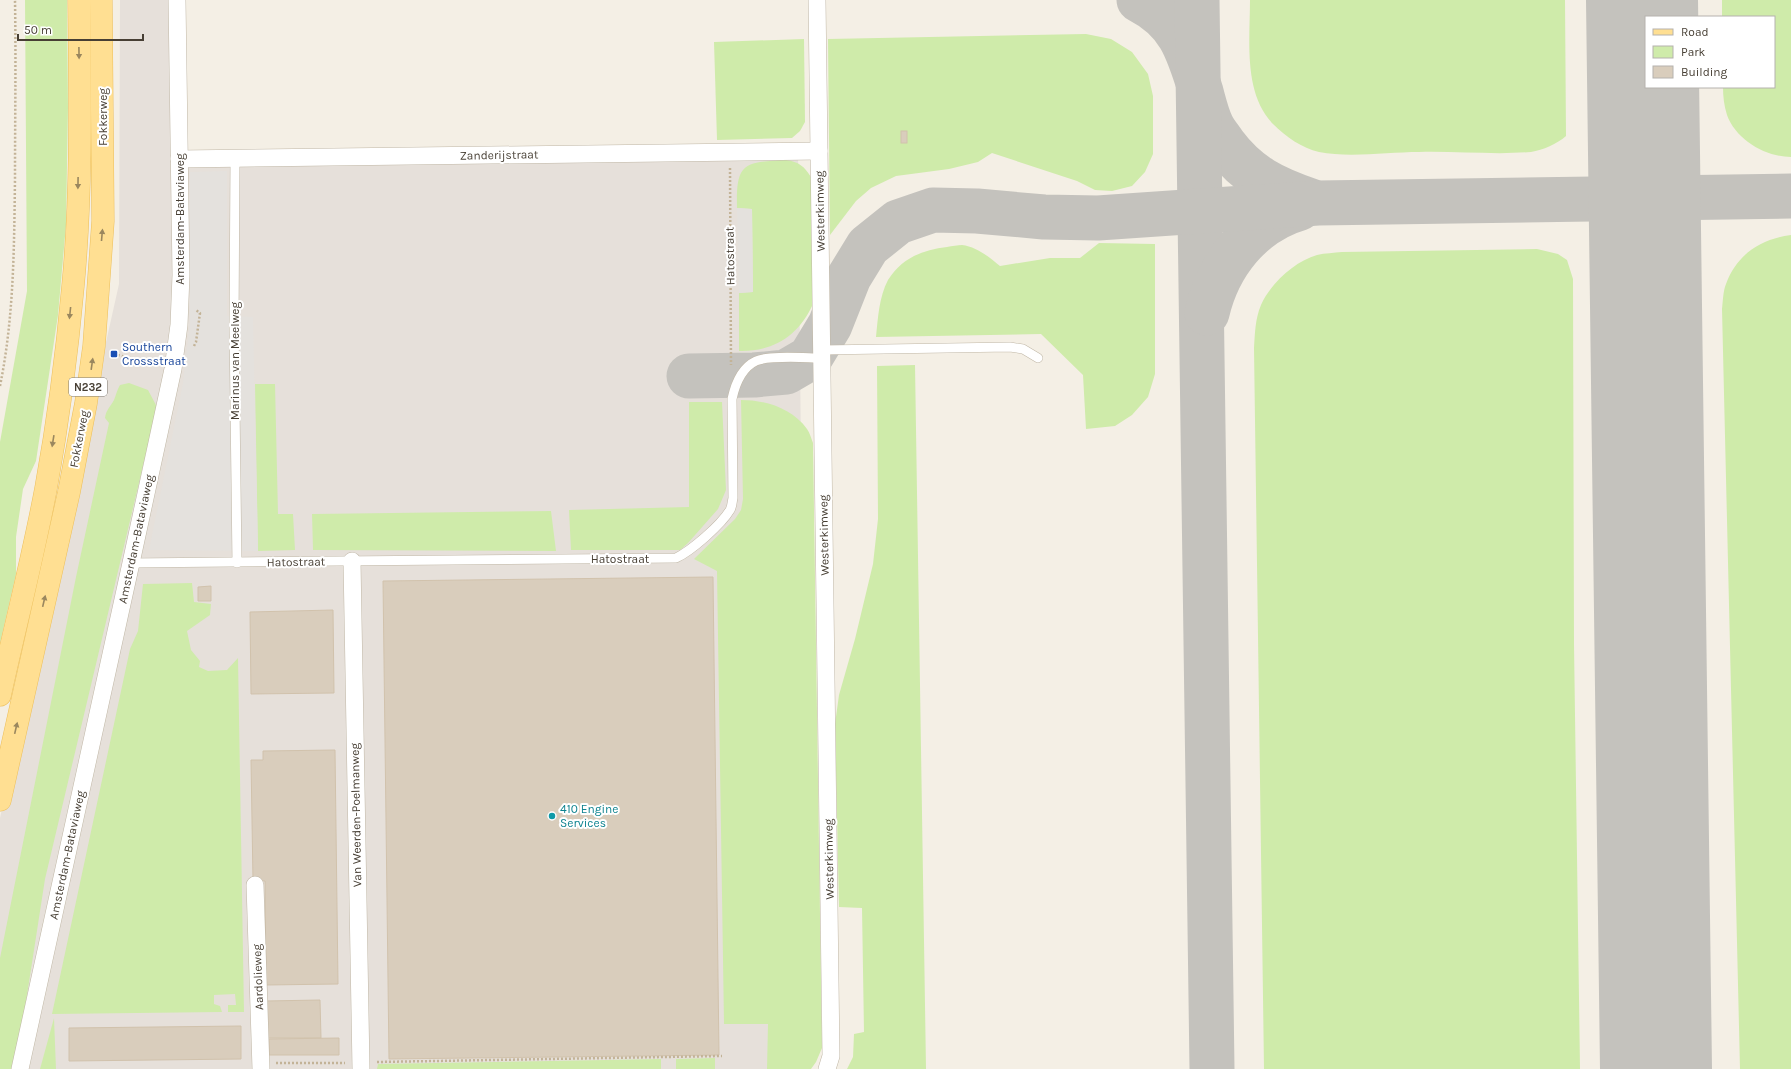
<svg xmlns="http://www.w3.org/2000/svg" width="1791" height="1069" font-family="Karla,sans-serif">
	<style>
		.industrial { fill: #e6e0da }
		.green { fill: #cfebaa }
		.parking { fill: #e4e1dd }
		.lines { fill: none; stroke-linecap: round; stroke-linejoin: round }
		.taxiway { stroke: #c4c2bd; stroke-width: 45 }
		.runway { stroke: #c4c2bd; stroke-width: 112 }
		.building { fill: #d9cdbc; stroke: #d1c2ac }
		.service-casing { stroke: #c0b7a6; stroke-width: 10 }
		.minor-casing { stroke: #c0b7a6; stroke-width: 18 }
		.primary-casing { stroke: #edbf5a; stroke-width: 23 }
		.path { stroke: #c3b397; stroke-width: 2.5; stroke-dasharray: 2 2; stroke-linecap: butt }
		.service { stroke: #fff; stroke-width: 9 }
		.minor { stroke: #fff; stroke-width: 17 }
		.primary { stroke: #ffdf92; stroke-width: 22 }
		.oneway { fill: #9a875e }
		.transit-dot { fill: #1a4fb4; stroke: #fff; stroke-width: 1.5 }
		.culture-dot { fill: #0f9aa8; stroke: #fff; stroke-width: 1.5 }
		.labels { text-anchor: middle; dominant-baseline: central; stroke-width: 4; stroke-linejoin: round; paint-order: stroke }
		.shield { fill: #fff; stroke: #7e7971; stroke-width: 1 }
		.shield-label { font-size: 11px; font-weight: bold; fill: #473f34 }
		.street-label { font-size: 12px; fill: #473f34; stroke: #fff }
		.transit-label { font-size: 12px; fill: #164399; stroke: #fff; text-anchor: start }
		.culture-label { font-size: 12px; fill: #0d838f; stroke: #fff; text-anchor: start }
	</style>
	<rect width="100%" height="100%" fill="#f4efe5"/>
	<polygon class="industrial" points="120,0 172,0 172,152 798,152 807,1069 0,1069 0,818 119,284"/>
	<g class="green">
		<polygon points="25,0 67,0 68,108 66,225 58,315 36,461 23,489 16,537 16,574 0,643 0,442 27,291"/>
		<path d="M 1250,0 L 1565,0 L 1566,136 C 1557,144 1543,150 1531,152 C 1495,155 1455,151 1419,152 C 1389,152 1349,158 1319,152 C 1302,148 1286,137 1273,124 C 1243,93 1250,40 1250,0 Z"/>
		<path d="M 1722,0 L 1791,0 L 1791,157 C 1766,157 1736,140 1727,115 C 1724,106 1723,96 1723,87 L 1774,87 L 1774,17 L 1722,17 Z"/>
		<polygon points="1086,34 1111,39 1132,52 1148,74 1153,96 1153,154 1145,172 1132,186 1112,191 1095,190 1077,181 992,153 978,162 949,169 896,176 871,188 856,201 830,235 828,39"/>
		<polygon points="804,39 805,122 800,131 792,138 717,140 714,42"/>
		<path d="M 786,160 C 799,162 804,166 811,177 L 813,304 C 799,335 774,352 739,351 L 739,293 L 753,292 L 752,209 L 737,208 C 736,163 743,162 786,160 Z"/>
		<path d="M 1791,235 L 1791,1069 L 1740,1069 L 1722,309 C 1723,301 1723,291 1726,284 C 1737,254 1761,239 1791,235 Z"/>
		<path d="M 1099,243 L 1155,244 L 1155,374 L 1148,397 L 1132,415 L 1115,426 L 1086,429 L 1083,375 L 1041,334 L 876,337 C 878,318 879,297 888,280 C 902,258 922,250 947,247 C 952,246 958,245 962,245 C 977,247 989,257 1000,266 L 1050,258 L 1080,258 Z"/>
		<path d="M 1537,249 L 1558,254 L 1567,260 L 1573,279 L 1574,644 L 1580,1069 L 1264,1069 L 1254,348 C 1255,334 1255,319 1261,305 C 1270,284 1295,261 1317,255 C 1325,253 1334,253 1342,252 Z"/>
		<polygon points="915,365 926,1069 847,1069 853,1057 854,1034 864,1032 862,908 839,907 835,724 839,695 855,639 873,564 878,519 877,366"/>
		<path d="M 129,383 L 148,390 L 157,407 L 45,879 L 23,1021 L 12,1069 L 0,1069 L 0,958 L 76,577 L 109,423 L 105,418 C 106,410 110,407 114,400 C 116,395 117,390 120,385 Z"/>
		<polygon points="255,384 275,384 278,514 293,514 295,550 258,551"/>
		<path d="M 741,400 C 765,400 792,408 807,429 C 810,433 811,438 813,443 L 822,1048 L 816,1062 L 811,1069 L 767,1069 L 768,1024 L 724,1024 L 717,571 L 694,559 L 735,519 L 741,510 L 743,499 Z"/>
		<polygon points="689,402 722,402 726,490 718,509 688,543 680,550 571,550 569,510 689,507"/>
		<polygon points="551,511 556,551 313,550 312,514"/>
		<polygon points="192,583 194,602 211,604 210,615 187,631 191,650 200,661 199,667 208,671 227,670 238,658 244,1012 228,1012 228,1005 236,1005 235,994 214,995 214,1004 220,1006 222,1012 52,1014 130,649 138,631 143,584"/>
		<polygon points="54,1018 56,1069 40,1069"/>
		<polygon points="715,1058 715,1069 676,1069 676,1059"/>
		<polygon points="661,1059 661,1069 377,1069 378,1064"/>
	</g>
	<g class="parking">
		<polygon points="227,171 227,316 253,317 258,551 149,550 183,383 190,322 190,172"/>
		<polygon points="737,208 752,209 753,292 739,293"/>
	</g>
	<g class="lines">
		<g class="taxiway">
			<path d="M 1139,0 C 1180,21 1188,50 1201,92 C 1204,103 1207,116 1212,126 C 1215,132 1220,138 1224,144 C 1248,176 1273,188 1311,201"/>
			<polyline points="1197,0 1212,1069"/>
			<path d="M 1644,141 C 1651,176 1658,189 1693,197"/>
			<polyline points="1597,198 1625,208 1642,230 1646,287"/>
			<path d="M 1207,313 C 1218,265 1251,222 1300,208"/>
			<polyline points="689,376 754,375 786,372 810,358 830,325 849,277 868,246 898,222 933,210 977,211 1044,217 1098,218 1318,203 1791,196"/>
		</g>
		<polyline class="runway" points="1642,0 1656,1069"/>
	</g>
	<g class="building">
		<rect x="901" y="131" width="6" height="12"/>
		<polygon points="713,577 719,1055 389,1059 383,581"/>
		<polygon points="211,586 211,601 198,601 198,587"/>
		<polygon points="333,610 334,693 251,694 250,612"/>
		<polygon points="335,750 338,984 266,985 265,881 253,881 251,760 263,760 263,751"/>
		<polygon points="320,1000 321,1038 267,1038 266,1001"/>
		<polygon points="241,1026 241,1059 69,1061 69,1028"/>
		<polygon points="339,1038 339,1055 269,1055 269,1039"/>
	</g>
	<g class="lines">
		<g class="service-casing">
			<g id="service">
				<polyline points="235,160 234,326 237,563"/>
				<polyline points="822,350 1010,347 1023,349 1038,358"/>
				<path d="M 131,563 L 676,558 C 691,551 721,525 730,510 C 732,507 732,502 733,498 L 732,399 C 735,385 741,368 756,361 C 769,355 806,358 822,358"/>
			</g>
		</g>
		<g class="minor-casing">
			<g id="minor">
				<polyline points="817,0 831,1056 827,1069"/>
				<polyline points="179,159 819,151"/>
				<polyline points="352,561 361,1069"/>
				<polyline points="255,885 261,1069"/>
				<polyline points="20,1069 131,563 173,369 179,325 181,275 177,0"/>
			</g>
		</g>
		<g class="primary-casing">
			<g id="primary">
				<path d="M 0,695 C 15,626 33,558 46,488 C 58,422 67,353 73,286 C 82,191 80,95 79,0"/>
				<polyline points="0,800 69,492 86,403 94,346 103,221 101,0"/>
			</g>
		</g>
		<g class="path">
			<polyline points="730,168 731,365"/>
			<polyline points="194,346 196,342 200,313 196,310"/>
			<polyline points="114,354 157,365"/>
			<path d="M 0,386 C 14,317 14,249 15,179 C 15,119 16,60 15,0"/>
			<polyline points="377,1062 722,1056"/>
			<polyline points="276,1063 345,1063"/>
		</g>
		<use href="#service" class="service"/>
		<use href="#minor" class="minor"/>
		<use href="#primary" class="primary"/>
	</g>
	<defs><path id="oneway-solid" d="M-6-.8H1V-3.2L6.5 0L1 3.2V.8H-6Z"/></defs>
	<g class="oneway">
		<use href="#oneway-solid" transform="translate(79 53) rotate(89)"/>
		<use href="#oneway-solid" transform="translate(78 183) rotate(91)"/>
		<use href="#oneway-solid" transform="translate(102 235) rotate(-85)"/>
		<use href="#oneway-solid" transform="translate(70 313) rotate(96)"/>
		<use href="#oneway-solid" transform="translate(92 364) rotate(-82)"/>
		<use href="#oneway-solid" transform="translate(53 441) rotate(99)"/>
		<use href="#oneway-solid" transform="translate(44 601) rotate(-77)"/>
		<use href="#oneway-solid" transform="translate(16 728) rotate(-77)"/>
	</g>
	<rect class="transit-dot" x="110" y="350" width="8" height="8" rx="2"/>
	<circle class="culture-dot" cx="552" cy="816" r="4"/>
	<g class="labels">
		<rect class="shield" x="69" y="378" width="38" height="18" rx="3"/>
		<g class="shield-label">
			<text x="88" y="387">N232</text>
		</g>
		<g class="street-label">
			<text transform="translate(103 117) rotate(-90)">Fokkerweg</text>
			<text transform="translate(499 155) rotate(-1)">Zanderijstraat</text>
			<text transform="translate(820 211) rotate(-91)">Westerkimweg</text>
			<text transform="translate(180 219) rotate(-90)">Amsterdam-Bataviaweg</text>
			<text transform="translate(730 256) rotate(-91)">Hatostraat</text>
			<text transform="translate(235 361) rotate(-90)">Marinus van Meelweg</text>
			<text transform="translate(79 439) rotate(-79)">Fokkerweg</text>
			<text transform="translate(824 535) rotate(-91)">Westerkimweg</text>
			<text transform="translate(136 539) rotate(-78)">Amsterdam-Bataviaweg</text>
			<text x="620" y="559">Hatostraat</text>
			<text transform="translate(296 562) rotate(-1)">Hatostraat</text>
			<text transform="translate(356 815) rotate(-91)">Van Weerden-Poelmanweg</text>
			<text transform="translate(67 855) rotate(-78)">Amsterdam-Bataviaweg</text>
			<text transform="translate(829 859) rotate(-91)">Westerkimweg</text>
			<text transform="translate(258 977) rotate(-92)">Aardolieweg</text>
		</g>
		<g class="transit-label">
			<text x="122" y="347">Southern<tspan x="122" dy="14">Crossstraat</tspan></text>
		</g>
		<g class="culture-label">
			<text x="560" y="809">410 Engine<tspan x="560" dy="14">Services</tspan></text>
		</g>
	</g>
	<rect x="1645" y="16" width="130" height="72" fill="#ffffff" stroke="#b5b2ae"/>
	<rect x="1653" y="29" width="20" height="6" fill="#ffdf92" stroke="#b5b2ae"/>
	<text x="1681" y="36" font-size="12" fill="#473f34">Road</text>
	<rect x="1653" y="46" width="20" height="12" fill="#cfebaa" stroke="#b5b2ae"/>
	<text x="1681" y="56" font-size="12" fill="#473f34">Park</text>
	<rect x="1653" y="66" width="20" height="12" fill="#d9cdbc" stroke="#b5b2ae"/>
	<text x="1681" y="76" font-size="12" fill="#473f34">Building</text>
	<path d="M18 34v6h125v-6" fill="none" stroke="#473f34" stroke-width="2"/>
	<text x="24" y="34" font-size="12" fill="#473f34" stroke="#ffffff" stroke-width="3" paint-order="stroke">50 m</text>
</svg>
